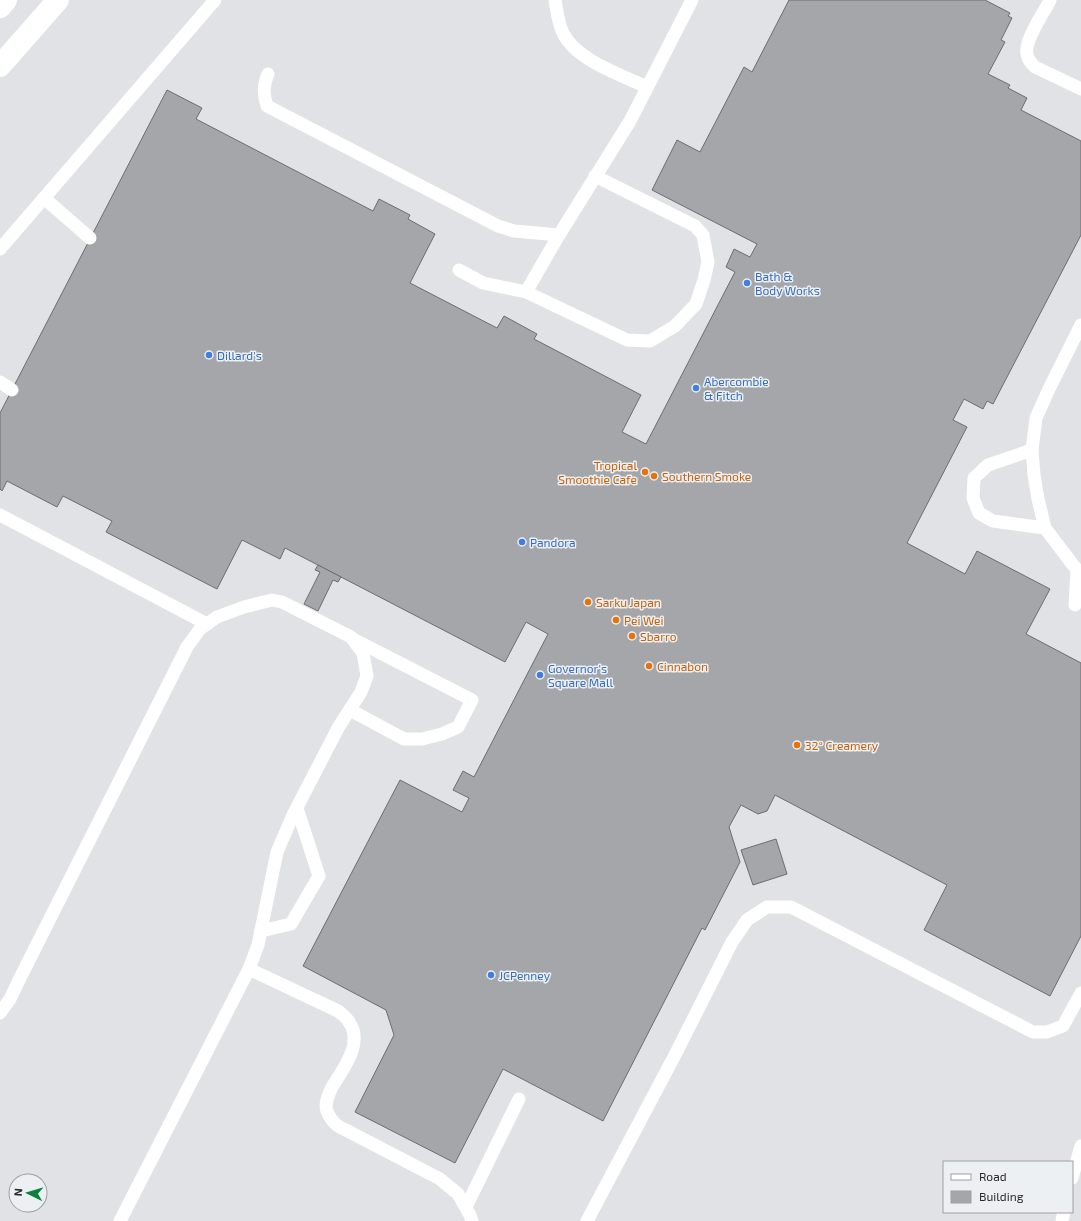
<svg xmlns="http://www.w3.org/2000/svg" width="1081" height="1221" font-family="'Exo 2',sans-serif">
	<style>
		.building { fill: #a4a6a9; stroke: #6b6d70 }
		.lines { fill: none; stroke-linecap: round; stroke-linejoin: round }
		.lane { stroke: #fff; stroke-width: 13 }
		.secondary { stroke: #fff; stroke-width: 22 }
		.shop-dot { fill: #3f7fe0; stroke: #edf0f3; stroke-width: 1.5 }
		.food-dot { fill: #e8710a; stroke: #edf0f3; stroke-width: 1.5 }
		.labels { text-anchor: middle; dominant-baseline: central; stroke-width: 3; stroke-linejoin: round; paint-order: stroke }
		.shop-label { font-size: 12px; fill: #366cbe; stroke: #edf0f3; text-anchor: start }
		.food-label { font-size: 12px; fill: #c56008; stroke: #edf0f3; text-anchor: start }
	</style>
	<rect width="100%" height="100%" fill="#e0e2e6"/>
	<g class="building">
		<polygon points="789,0 985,0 1010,13 1008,16 1012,18 1001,40 1005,42 988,74 1010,85 1008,88 1027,98 1021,110 1081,141 1081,235 993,404 987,401 983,409 964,399 953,420 967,427 907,543 965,574 977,551 1050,589 1026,634 1081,663 1081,936 1050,996 924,930 947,885 775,795 767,811 758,814 741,805 729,827 740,862 705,930 702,928 603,1121 503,1069 455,1163 355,1112 394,1035 386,1010 303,966 400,780 462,812 469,798 453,790 463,771 474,777 548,634 526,622 505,662 285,548 280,559 242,540 217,589 106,532 112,521 63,496 57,507 7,481 2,491 0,489 0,413 167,90 202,108 196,119 373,211 379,199 410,215 408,219 435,234 410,283 497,328 504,316 537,334 534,339 641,395 622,432 646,444 735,272 726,267 734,249 750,257 757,244 652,190 677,140 700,152 744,67 752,72"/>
		<polygon points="318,565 341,577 338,582 333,580 318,611 304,604 320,572 315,570"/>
		<polygon points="776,839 787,874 753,885 741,850"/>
	</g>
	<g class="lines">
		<g class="lane">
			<path d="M 555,0 C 557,11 558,23 563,33 C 576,60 621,75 647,87"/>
			<path d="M 1050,0 C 1044,13 1024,40 1027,54 C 1028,60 1031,63 1035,67 L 1081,89"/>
			<path d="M 268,74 C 263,85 263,94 267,106 L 498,226 L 514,231 L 559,235"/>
			<polyline points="595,176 695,226 703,235 708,262 704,280 696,304 675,326 650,341 627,340 526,292 559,235 630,121 692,0"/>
			<polyline points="44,198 90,238"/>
			<polyline points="0,249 215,0"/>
			<polyline points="459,270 483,283 526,292"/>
			<polyline points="1081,325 1049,389 1036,418 1032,450 1034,475 1038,499 1045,528 1073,565 1081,574"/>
			<polyline points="0,382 12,390"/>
			<polyline points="1032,450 988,465 974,478 973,498 979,513 993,521 1045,528"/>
			<polyline points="0,515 207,624"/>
			<polyline points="1075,605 1077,570"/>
			<polyline points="350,710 404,739 422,739 442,734 458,727 472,700 355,640"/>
			<polyline points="261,931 291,924 319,876 297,808"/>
			<path d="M 249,969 L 338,1011 C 342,1014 347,1018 349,1022 C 364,1043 343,1069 332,1087 C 329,1094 324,1103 327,1111 C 329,1117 333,1122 338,1126 L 440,1179 L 458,1194 L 470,1215 L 472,1221"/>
			<polyline points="0,1013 10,999 20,978 187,647 200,629 217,617 244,607 272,600 282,602 351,637 363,653 367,676 361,692 338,728 293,815 277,852 258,945 249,969 120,1221"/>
			<polyline points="1072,1178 1081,1146"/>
			<polyline points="466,1207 519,1099"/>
			<polyline points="587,1221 676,1053 732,942 747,920 767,907 791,907 1033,1032 1047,1032 1063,1026 1081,993"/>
			<polyline points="1062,1221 1064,1212"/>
		</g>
		<g class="secondary">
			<polyline points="0,7 6,0"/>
			<polyline points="0,66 58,0"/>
		</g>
	</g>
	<g class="shop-dot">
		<circle cx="747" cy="283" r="4"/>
		<circle cx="209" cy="355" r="4"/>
		<circle cx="696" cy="388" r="4"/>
		<circle cx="522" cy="542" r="4"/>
		<circle cx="540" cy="675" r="4"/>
		<circle cx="491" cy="975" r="4"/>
	</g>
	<g class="food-dot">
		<circle cx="645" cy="472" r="4"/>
		<circle cx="654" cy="476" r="4"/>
		<circle cx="588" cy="602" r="4"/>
		<circle cx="616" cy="620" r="4"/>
		<circle cx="632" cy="636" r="4"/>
		<circle cx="649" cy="666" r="4"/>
		<circle cx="797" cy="745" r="4"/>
	</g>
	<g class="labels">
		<g class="shop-label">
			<text x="755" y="276">Bath &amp;<tspan x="755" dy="14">Body Works</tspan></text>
			<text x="217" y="355">Dillard's</text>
			<text x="704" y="381">Abercombie<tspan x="704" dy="14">&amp; Fitch</tspan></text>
			<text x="530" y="542">Pandora</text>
			<text x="548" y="668">Governor's<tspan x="548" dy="14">Square Mall</tspan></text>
			<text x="499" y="975">JCPenney</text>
		</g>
		<g class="food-label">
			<text x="637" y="465" text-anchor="end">Tropical<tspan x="637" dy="14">Smoothie Cafe</tspan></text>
			<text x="662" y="476">Southern Smoke</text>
			<text x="596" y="602">Sarku Japan</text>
			<text x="624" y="620">Pei Wei</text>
			<text x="640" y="636">Sbarro</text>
			<text x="657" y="666">Cinnabon</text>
			<text x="805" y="745">32° Creamery</text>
		</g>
	</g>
	<rect x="943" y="1161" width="130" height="52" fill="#edf0f3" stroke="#9ea0a3"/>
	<rect x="951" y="1174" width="20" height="6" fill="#ffffff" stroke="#9ea0a3"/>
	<text x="979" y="1181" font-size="12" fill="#28292a">Road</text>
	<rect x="951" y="1191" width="20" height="12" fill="#a4a6a9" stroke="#9ea0a3"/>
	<text x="979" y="1201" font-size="12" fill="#28292a">Building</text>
	<g transform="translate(28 1193) rotate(275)"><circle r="19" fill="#edf0f3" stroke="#9ea0a3"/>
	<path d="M0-3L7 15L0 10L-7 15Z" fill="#0d8139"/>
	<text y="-6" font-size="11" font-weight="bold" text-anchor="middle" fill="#28292a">N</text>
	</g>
</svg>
